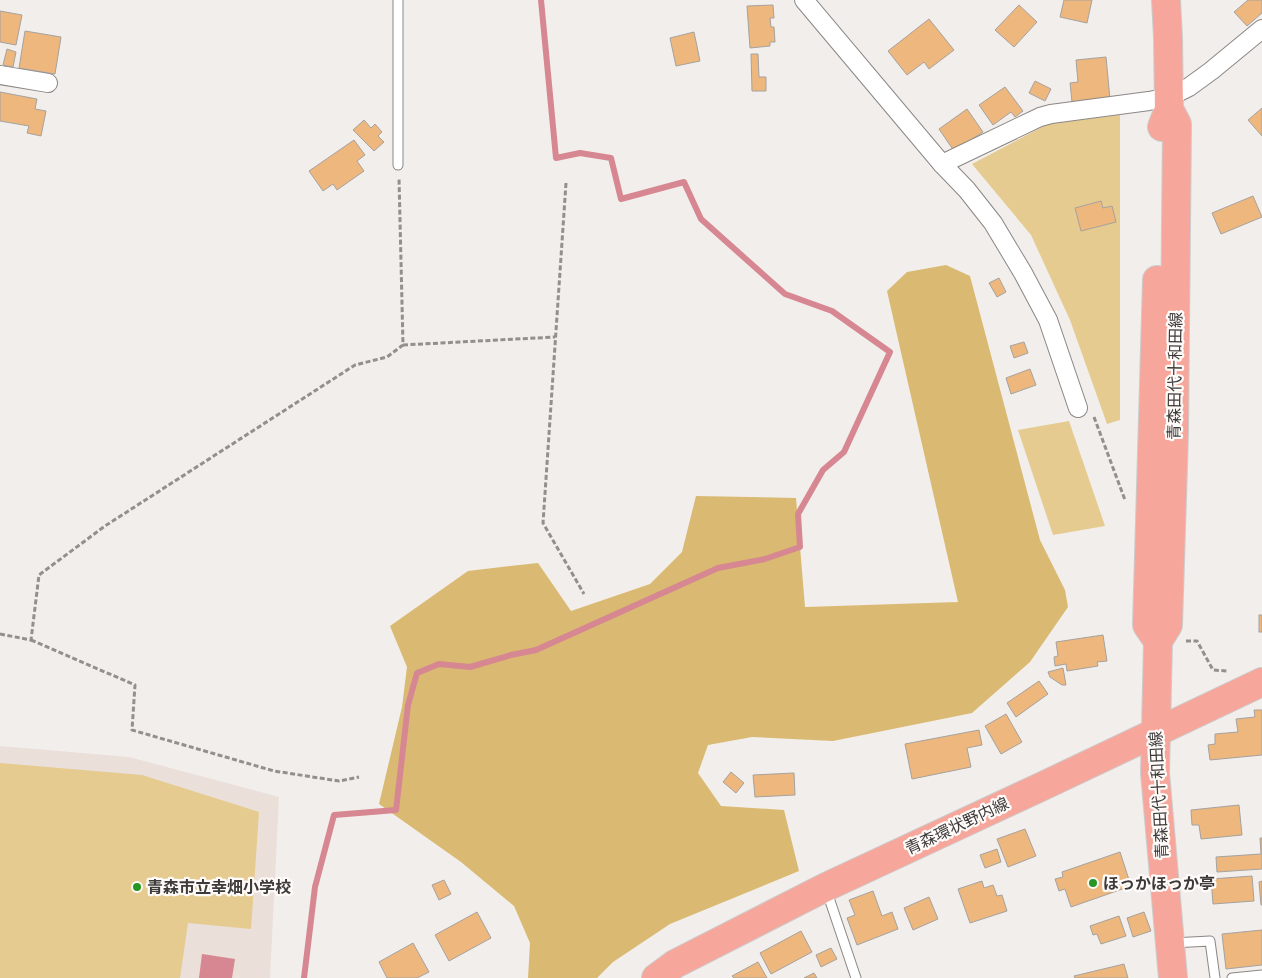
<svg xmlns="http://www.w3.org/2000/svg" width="1262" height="978" font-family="Cabin,'Noto Sans JP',sans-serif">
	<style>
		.built { fill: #eadfd9 }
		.green { fill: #e5cb8f }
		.forest { fill: #daba72 }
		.water { fill: #d68791 }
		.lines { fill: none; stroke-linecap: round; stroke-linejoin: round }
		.stream { stroke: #d68791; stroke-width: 6 }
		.building { fill: #edb77d; stroke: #a5a29f }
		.lane-casing { stroke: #8b8785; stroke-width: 11 }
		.street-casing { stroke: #8b8785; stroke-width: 20 }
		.primary-casing { stroke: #cdcccc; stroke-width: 30 }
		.path { stroke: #928f8d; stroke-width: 3; stroke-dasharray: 5 2.5; stroke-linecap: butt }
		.lane { stroke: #fff; stroke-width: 9 }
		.street { stroke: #fff; stroke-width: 18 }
		.primary { stroke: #f7a69b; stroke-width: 28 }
		.poi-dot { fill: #279724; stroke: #fffbf9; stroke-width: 2 }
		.labels { text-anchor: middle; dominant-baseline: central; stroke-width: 4.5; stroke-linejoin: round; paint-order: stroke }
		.street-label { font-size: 16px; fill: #3d3b3a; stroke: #fffbf9 }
		.poi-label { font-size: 16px; font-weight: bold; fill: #3d3b3a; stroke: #fffbf9; text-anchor: start }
	</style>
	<rect width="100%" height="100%" fill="#f2eeeb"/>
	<polygon class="built" points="0,746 129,757 279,797 270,978 0,978"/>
	<g class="green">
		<polygon points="1120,115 1120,420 1107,424 1070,320 1031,235 972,164 1048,124"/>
		<polygon points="1069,421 1105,526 1053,535 1018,430"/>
		<polygon points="0,763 142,775 259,812 251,929 188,923 180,978 0,978"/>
	</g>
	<polygon class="forest" points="946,265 970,276 1040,540 1065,590 1068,607 1030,662 972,713 833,741 752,737 708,745 698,773 721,806 784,810 799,871 670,924 613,962 597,978 528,978 530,943 514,906 461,862 379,804 402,707 407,667 390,626 468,571 510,566 538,563 571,611 650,584 682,552 696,496 796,498 805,607 958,602 887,291 907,272"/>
	<polygon class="water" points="202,954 235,959 232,978 199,978"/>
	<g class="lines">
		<polyline class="stream" points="304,978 315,887 334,815 396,810 408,705 417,673 439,664 470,667 511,655 536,650 718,568 765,559 800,547 798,514 823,470 844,452 890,352 832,311 785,294 701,219 684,182 621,199 611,158 580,153 556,158 541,0"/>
	</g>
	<g class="building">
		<polygon points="1064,0 1092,0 1087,23 1060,17"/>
		<polygon points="1248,0 1262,0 1262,13 1247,26 1234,12"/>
		<polygon points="773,5 774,18 770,18 771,27 774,27 775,42 770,42 770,46 750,48 747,6"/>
		<polygon points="1019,5 1037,22 1014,47 995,30"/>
		<polygon points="0,11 22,15 16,45 0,42"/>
		<polygon points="929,19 954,50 929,69 924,62 907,75 888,51"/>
		<polygon points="25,31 61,37 55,74 19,68"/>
		<polygon points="694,32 700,61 676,66 670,38"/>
		<polygon points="7,49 16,52 13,67 3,65"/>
		<polygon points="751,54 758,54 759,77 766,77 766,91 752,91"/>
		<polygon points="1106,57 1110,99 1072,102 1070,83 1078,82 1076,60"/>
		<polygon points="1035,81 1051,89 1045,101 1029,93"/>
		<polygon points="1005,87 1023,111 1015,117 1011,112 993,125 979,105"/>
		<polygon points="0,92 37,99 35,109 46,111 41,136 27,133 29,126 0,121"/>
		<polygon points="1262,108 1262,136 1248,120"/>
		<polygon points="967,109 983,132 954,151 939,129"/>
		<polygon points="364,120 371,128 375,124 382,132 378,136 384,142 374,151 353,130"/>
		<polygon points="354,140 365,155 357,161 364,171 337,190 333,184 323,191 309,171"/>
		<polygon points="1253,196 1262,217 1221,234 1212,213"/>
		<polygon points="1101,201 1103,208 1112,206 1116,222 1081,231 1075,208"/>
		<polygon points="999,278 1006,292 997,297 989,283"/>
		<polygon points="1024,342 1028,353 1014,358 1010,346"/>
		<polygon points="1030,369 1036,385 1011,394 1006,378"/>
		<rect x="1259" y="615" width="3" height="17"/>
		<polygon points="1103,635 1107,661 1097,662 1098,666 1067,671 1066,664 1055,666 1054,657 1058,656 1056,642"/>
		<polygon points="1063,668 1066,685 1062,685 1050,677 1048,672"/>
		<polygon points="1039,681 1048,694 1016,717 1007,703"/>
		<polygon points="1254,710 1262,710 1262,755 1210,760 1208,745 1215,744 1215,734 1238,732 1236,719 1255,717"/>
		<polygon points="1006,714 1022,742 1001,754 985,726"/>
		<polygon points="979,730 982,745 967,748 971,767 912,779 905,744"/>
		<polygon points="731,772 744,783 736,793 723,782"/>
		<polygon points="794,773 795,795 755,797 753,775"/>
		<polygon points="1239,805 1242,835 1201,839 1199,825 1192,825 1191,810"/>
		<polygon points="1025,829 1036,856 1008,867 997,839"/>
		<polygon points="1260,838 1262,838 1262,869 1217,872 1216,857 1261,854"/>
		<polygon points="997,849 1001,862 985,868 980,855"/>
		<polygon points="1120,852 1131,886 1071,907 1065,889 1059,891 1055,879 1063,877 1062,872"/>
		<polygon points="1252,876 1254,901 1213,904 1211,879"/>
		<polygon points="444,880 451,894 439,900 432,885"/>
		<polygon points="982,881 984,888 993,885 997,896 1002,895 1007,911 970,923 958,889"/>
		<polygon points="1262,881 1262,905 1261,905 1259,882"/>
		<polygon points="873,891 882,916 892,912 898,929 857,945 847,918 855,915 849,900"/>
		<polygon points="929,897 938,919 913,930 904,908"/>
		<polygon points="477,912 491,938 449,961 435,935"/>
		<polygon points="1144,912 1151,931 1133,937 1127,918"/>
		<polygon points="1119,916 1126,936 1101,944 1097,934 1093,935 1090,926"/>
		<polygon points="1262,930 1262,965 1226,969 1222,934"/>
		<polygon points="801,931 812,952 771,974 760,953"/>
		<polygon points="413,943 429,972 417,978 387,978 379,962"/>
		<polygon points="831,948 837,959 821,967 816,955"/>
		<polygon points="758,962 767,978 734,978 732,976"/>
		<polygon points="1124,964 1128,978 1075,978 1074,976"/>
		<polygon points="814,973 817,978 804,978"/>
	</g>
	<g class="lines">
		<g class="lane-casing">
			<g id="lane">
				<polyline points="398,0 398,165"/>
				<polyline points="826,889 856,978"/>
				<polyline points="1172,943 1210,941 1215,978"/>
				<polyline points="1232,978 1262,975"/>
			</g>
		</g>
		<g class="street-casing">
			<g id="street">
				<polyline points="804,0 942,164 967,190 993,223 1023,273 1048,320 1078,408"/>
				<polyline points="0,75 48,83"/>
				<polyline points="942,164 1040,117 1051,114 1149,101 1169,97 1189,87 1211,71 1262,29"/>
			</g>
		</g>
		<g class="primary-casing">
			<g id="primary">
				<polyline points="1169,109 1177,124 1174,433 1168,625 1158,641 1155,773 1173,978"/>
				<polyline points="1162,127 1169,109 1168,38 1166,0"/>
				<polyline points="1157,280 1147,625 1158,641"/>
				<polyline points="656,978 675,964 826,887 1045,785 1262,682"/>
			</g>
		</g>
		<g class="path">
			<polyline points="566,183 543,523 584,594"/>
			<polyline points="403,345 555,337"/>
			<polyline points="1094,417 1125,500"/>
			<polyline points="0,634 31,640 39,575 105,526 355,365 387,357 403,345 399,178"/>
			<polyline points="31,640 135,685 132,730 274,771 339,781 359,777"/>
			<polyline points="1186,641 1197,641 1213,670 1227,671"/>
		</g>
		<use href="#lane" class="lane"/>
		<use href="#street" class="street"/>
		<use href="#primary" class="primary"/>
	</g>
	<g class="poi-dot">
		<circle cx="1093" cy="883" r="5"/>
		<circle cx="137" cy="887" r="5"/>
	</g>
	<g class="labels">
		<g class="street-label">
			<text transform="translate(1175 376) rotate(-89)">青森田代十和田線</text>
			<text transform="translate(1159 795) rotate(-93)">青森田代十和田線</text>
			<text transform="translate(957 826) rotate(-25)">青森環状野内線</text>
		</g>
		<g class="poi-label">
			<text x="1103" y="883">ほっかほっか亭</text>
			<text x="147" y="887">青森市立幸畑小学校</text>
		</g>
	</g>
</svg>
